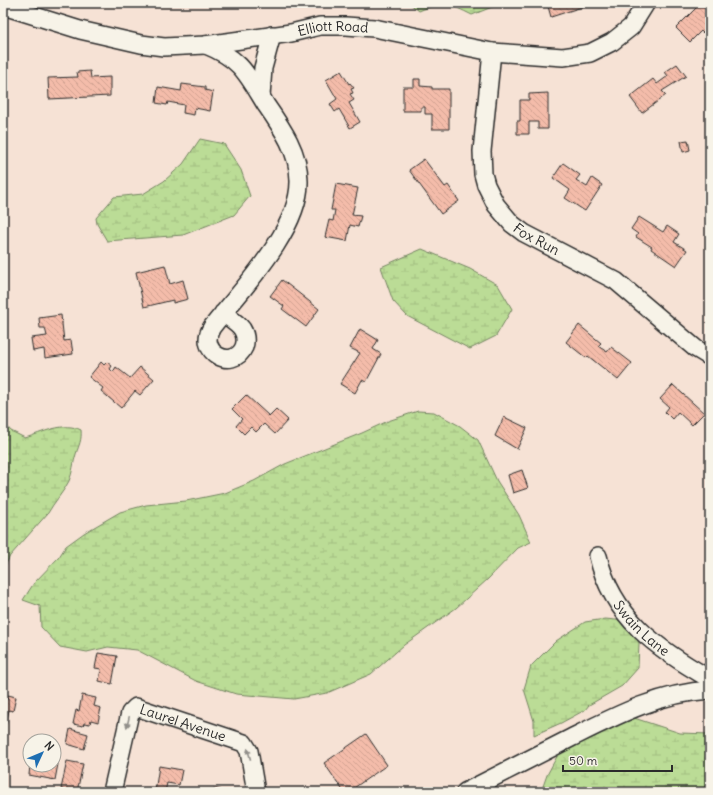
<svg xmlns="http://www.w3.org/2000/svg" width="713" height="795" font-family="Delius,sans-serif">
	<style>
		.wetland { fill: url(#wetland-marsh); stroke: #738460 }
		.building { fill: url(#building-back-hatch); stroke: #2b2b2b }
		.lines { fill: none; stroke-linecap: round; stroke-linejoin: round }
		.minor-casing { stroke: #2b2b2b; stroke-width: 20 }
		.minor { stroke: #f7f3e8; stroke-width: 17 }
		.oneway { fill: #918f8a }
		.labels { text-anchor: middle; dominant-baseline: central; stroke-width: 3; stroke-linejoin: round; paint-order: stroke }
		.street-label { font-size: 14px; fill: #2b2b2b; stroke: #f7f3e8 }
	</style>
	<defs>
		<pattern id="wetland-marsh" width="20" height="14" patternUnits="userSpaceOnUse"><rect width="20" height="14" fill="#bbdc96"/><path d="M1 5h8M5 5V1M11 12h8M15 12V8" fill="none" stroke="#a1bd81"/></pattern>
		<pattern id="building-back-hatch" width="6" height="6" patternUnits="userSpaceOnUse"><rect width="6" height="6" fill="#f4bcaa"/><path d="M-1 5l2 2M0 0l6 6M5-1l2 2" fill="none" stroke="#d1a292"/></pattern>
	</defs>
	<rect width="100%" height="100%" fill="#f6e2d5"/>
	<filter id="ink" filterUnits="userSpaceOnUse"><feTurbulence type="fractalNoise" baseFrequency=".025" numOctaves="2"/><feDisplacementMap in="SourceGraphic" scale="8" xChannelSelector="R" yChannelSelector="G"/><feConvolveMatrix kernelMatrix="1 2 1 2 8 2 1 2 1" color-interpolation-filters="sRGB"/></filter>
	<g filter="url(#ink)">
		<g class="wetland">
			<path d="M 409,3 L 502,3 L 472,15 C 450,4 443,1 419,11 Z"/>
			<polygon points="200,139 224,144 241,170 250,196 234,215 183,235 107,241 97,224 96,218 114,197 143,194 164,181 183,164"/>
			<polygon points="422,249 470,269 498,285 512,309 496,336 470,349 407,316 393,301 381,267"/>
			<polygon points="418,411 434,412 460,426 478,440 497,481 519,515 531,542 518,548 488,579 456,608 404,645 371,674 327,693 294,699 236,694 196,681 137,650 108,647 87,652 60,647 41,627 40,606 23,600 34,583 59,557 66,546 84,533 120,512 146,505 186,501 225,493 254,481 285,464 362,433 388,421"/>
			<path d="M 3,422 L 11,431 L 25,438 C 42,433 64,421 81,430 C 82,440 79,445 76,454 C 73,463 73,472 69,481 C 63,493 54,502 48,513 L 10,556 L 4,568 L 5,594 L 3,595 Z"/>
			<polygon points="605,619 627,621 639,643 638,668 622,686 589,705 585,710 561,723 534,735 534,721 524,689 531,666 556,641 585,622"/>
			<polygon points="631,717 680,733 710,734 710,792 541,792 547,775 561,749"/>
		</g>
		<g class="building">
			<polygon points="547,3 591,3 591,4 551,17"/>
			<polygon points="701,3 710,3 710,26 703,33 701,31 690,42 676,28"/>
			<polygon points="677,64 686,76 662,91 666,95 642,113 630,97 653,79 657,84 668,76 665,72"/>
			<polygon points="90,71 91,78 110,77 110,96 49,99 48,78 78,77 77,72"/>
			<polygon points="341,71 349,84 350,83 354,88 351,89 353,93 350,94 354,100 349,103 360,122 350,128 339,109 335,112 330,104 337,99 326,80"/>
			<polygon points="414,79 420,79 420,86 432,87 432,89 449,89 449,129 432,129 432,114 425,114 425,107 421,107 421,111 403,111 403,87 414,87"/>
			<polygon points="182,84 205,87 205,90 213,92 210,111 195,108 194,115 183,113 184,105 168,102 167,105 156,103 158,87 181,91"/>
			<polygon points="548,93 548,129 538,129 538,122 529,122 529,134 517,134 517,121 520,121 520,100 529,100 529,94"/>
			<polygon points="688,140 690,150 683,152 681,141"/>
			<polygon points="424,159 445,187 448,185 459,201 441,214 409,170"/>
			<polygon points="563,163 580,175 576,180 587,187 592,178 602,185 585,211 565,198 570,190 553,178"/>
			<polygon points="336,184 358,188 352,215 361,216 358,227 350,225 347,241 325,237 329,220 333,221 335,210 331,210"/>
			<polygon points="639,217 663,232 667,226 679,234 674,242 687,250 676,266 651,249 652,247 636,237 638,234 631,229"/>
			<polygon points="165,265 170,284 183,280 188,299 173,303 173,300 144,307 136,272"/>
			<polygon points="282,280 319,309 306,327 282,309 284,306 270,296"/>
			<polygon points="61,315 64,341 71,340 73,354 45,358 44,349 33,351 31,338 47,336 45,328 40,328 39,318"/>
			<polygon points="579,325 601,343 598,346 607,352 611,347 632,363 618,380 588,356 586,358 566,342"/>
			<polygon points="360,329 378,340 373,349 381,354 366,382 362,380 355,393 340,384 360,353 350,348"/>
			<polygon points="101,362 104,365 107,362 112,366 110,369 113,372 116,367 130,378 140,367 154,379 140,395 135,391 121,408 101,391 103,388 89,377"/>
			<polygon points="673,385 704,413 692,425 678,412 672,419 665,412 669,407 660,399"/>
			<polygon points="246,395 269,416 276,409 288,420 275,434 264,424 256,432 251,427 244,434 236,426 242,419 232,409"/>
			<polygon points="504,417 527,428 517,449 495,436"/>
			<polygon points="522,470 528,488 513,493 508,475"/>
			<polygon points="98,653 117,656 112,684 99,681 101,669 95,668"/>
			<polygon points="8,695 16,697 13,711 9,710 6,724 3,723 3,700 7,700"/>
			<polygon points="82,695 96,698 94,706 101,708 98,722 91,720 90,724 84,723 83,726 73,724 76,710 79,711"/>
			<polygon points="70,729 88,734 84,749 67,744"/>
			<polygon points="366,734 387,765 348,792 344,792 324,763"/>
			<polygon points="67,761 83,764 77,792 61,789"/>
			<polygon points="54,763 58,764 55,780 29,775 30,765 54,765"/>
			<polygon points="159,766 182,770 179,785 167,783 165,792 155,792"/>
			<polygon points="214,788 221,790 221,792 212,792"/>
		</g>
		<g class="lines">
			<g class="minor-casing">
				<g id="minor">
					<path id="s1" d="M 3,6 L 80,30 L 141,44 L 164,47 L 205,45 L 291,33 L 320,26 L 346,26 L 374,28 L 492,52 L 563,57 L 590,53 L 612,42 L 631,27 L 646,3"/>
					<path d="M 206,45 C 241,59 247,74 266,105 C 282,128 299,152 299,181 C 300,230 241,290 212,327 C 196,352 233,372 244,347 C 246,341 245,334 242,329 C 237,322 229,318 223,313"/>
					<path id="s2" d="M 492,52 L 482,151 L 483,174 L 486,185 L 496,205 L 512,224 L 524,233 L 616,281 L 695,348 L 710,357"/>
					<polyline points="261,96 263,68 272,35"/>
					<path id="s3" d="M 598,556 C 612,618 659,650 710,679"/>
					<path id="s4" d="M 112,792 L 130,713 L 136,707 L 244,743 L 249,751 L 256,792"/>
					<path d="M 465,792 C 500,774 536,756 571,738 C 615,716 659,693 710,690"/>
				</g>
			</g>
			<use href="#minor" class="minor"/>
		</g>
		<defs><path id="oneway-solid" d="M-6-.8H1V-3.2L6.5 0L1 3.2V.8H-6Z"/></defs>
		<g class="oneway">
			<use href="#oneway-solid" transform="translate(128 722) rotate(103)"/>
			<use href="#oneway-solid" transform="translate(249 754) rotate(-105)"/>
		</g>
	</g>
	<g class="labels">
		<g class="street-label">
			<text stroke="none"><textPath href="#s1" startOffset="337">Elliott Road</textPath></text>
			<text stroke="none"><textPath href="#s2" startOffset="210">Fox Run</textPath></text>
			<text stroke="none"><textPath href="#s3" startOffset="86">Swain Lane</textPath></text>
			<text stroke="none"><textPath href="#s4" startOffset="139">Laurel Avenue</textPath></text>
		</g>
	</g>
	<rect width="713" height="795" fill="none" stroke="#f7f3e8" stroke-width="16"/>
	<rect x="8" y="8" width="697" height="779" fill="none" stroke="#2b2b2b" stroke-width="1.5" filter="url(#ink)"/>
	<g transform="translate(42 753) rotate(46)"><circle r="19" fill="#f7f3e8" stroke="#a5a39c"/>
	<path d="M0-3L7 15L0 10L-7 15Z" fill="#1f6fb2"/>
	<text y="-6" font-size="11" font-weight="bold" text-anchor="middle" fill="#2b2b2b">N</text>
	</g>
	<path d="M563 765v6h109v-6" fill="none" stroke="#2b2b2b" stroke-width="2"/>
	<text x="569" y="765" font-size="12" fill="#2b2b2b" stroke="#f7f3e8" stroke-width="3" paint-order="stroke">50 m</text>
</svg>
